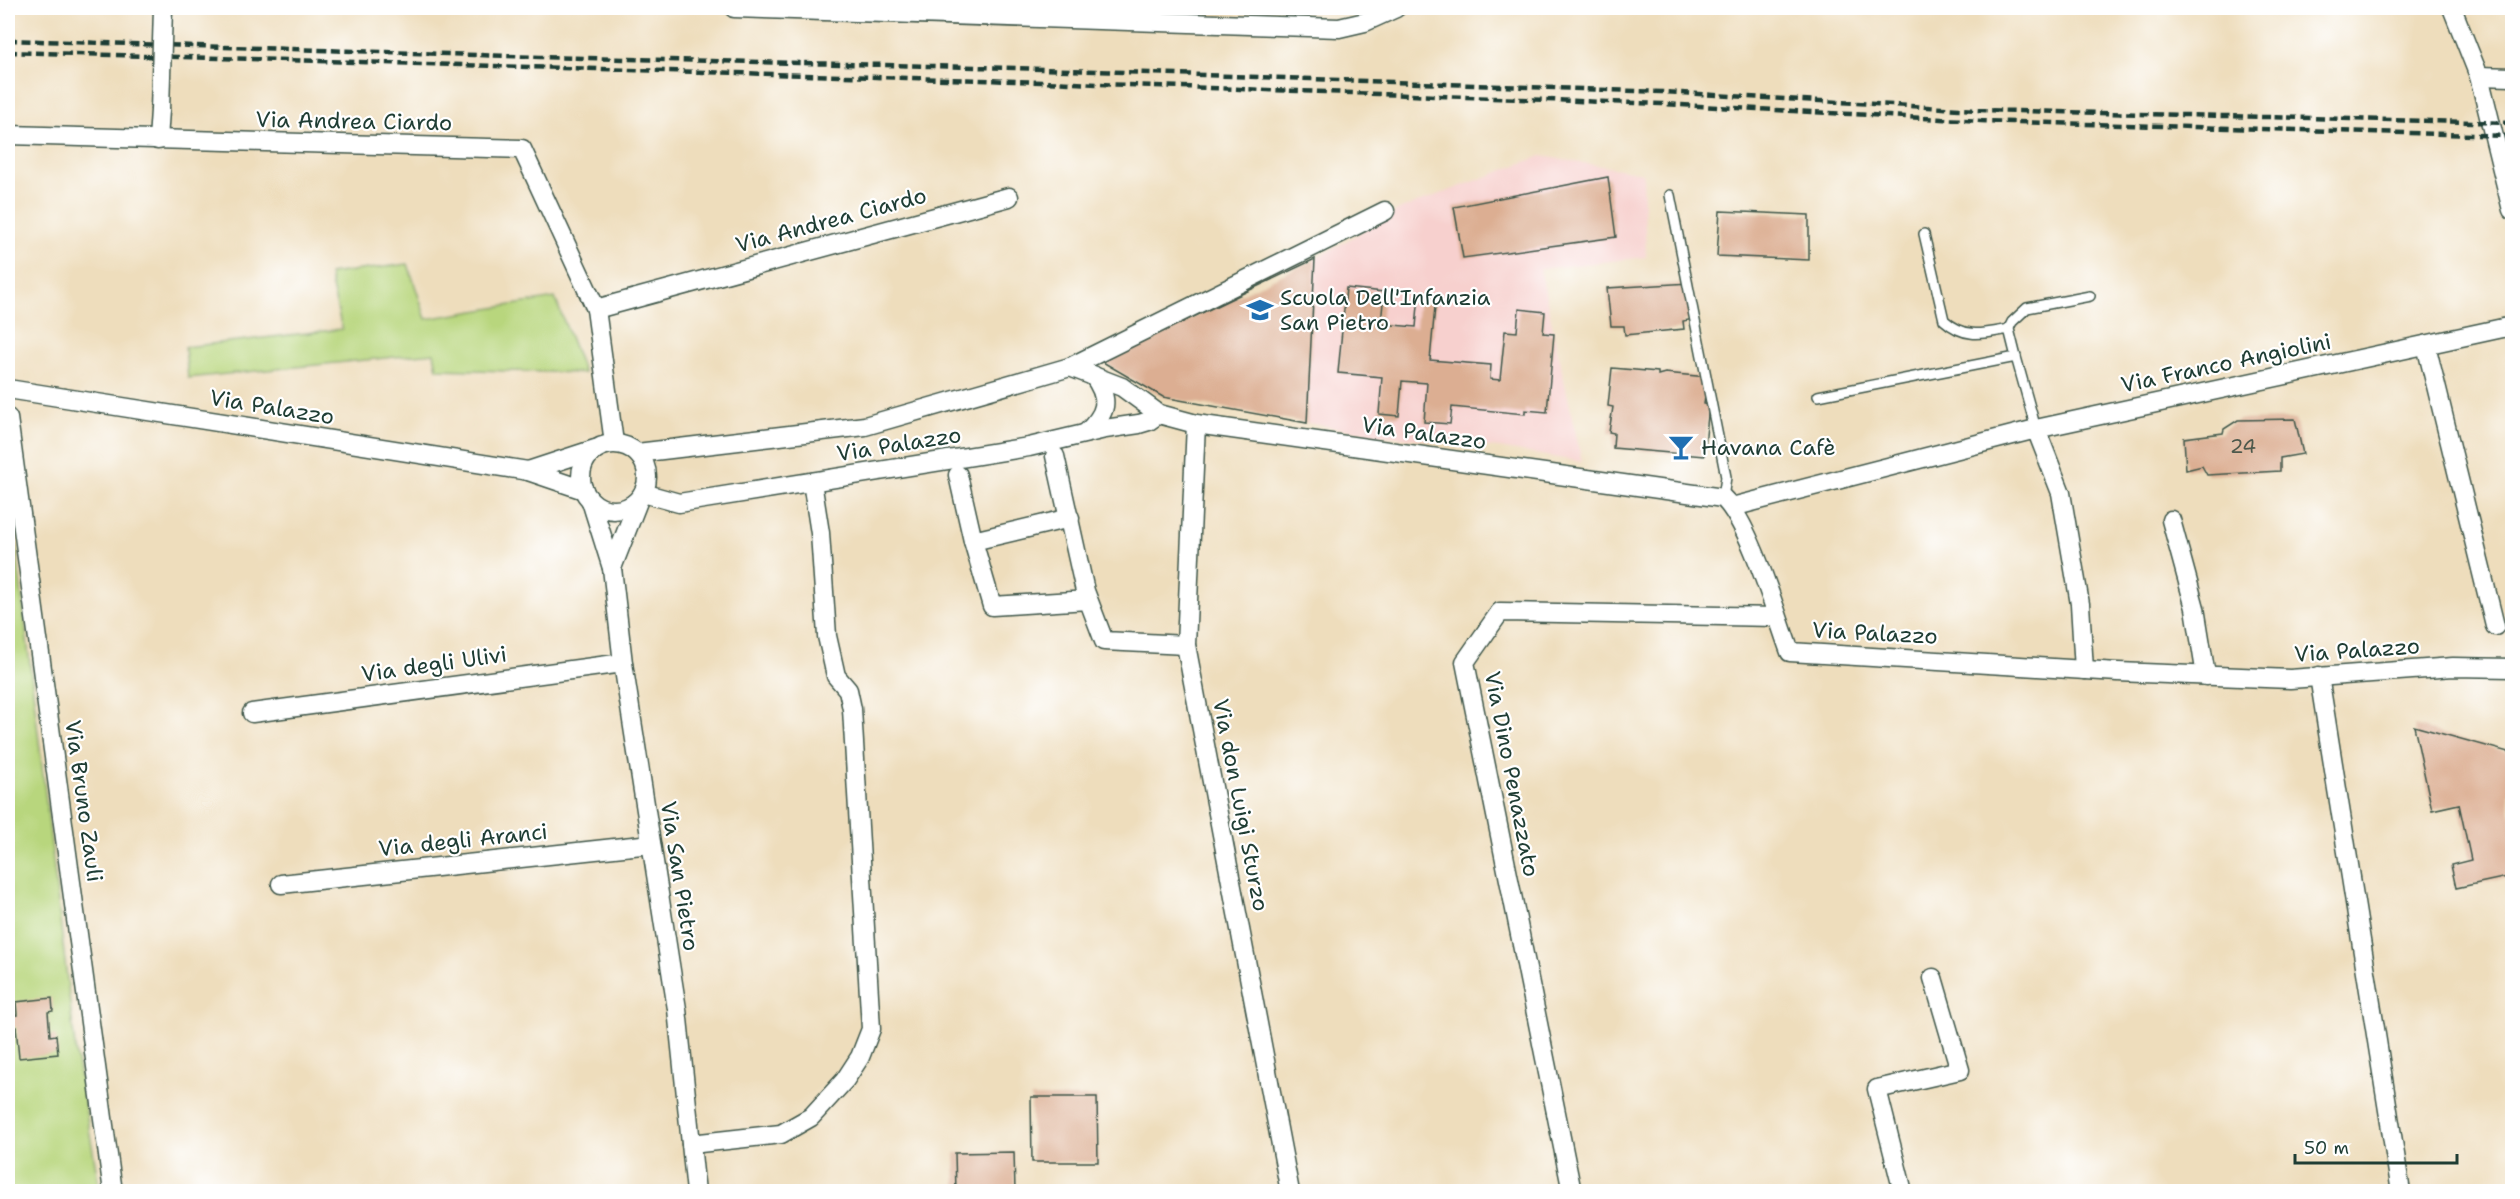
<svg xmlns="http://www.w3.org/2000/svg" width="2520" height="1199" font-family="'Shantell Sans',sans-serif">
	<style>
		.built { fill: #f7d0ce }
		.green { fill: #b8d67d; stroke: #6c8a58; stroke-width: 1.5 }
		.building { fill: #dcae92 }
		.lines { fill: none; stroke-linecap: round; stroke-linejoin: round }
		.service-casing { stroke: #3e5548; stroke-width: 12 }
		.minor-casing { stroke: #3e5548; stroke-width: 21 }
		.service { stroke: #fff; stroke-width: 9 }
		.minor { stroke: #fff; stroke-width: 18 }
		.rail { stroke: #1f3d34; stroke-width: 4.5; stroke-dasharray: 9 4.5; stroke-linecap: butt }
		.minor-bridge-casing { stroke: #3e5548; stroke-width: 21; stroke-linecap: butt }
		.minor-bridge { stroke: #fff; stroke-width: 18 }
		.labels { text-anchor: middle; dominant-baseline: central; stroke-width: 4.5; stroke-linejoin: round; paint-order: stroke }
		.number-label { font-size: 20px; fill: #4e594c }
		.street-label { font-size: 22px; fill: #1f3d34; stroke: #fff }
		.poi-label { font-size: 22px; fill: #1f3d34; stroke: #fff; text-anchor: start }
	</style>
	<rect width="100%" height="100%" fill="#fff"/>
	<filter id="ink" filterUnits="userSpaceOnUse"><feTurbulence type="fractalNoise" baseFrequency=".0167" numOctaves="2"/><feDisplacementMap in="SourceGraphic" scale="12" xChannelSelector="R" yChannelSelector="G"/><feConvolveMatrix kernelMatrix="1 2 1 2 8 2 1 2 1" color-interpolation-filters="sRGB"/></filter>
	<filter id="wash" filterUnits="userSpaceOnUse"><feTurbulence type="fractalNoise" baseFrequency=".008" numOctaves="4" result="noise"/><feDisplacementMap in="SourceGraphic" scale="24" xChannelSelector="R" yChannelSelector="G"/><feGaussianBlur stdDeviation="1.35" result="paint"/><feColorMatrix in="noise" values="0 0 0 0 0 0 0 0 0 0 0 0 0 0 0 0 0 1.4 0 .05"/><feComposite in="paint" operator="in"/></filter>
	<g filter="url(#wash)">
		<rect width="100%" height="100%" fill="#eeddbc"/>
		<polygon class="built" points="1541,156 1643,173 1646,257 1540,269 1582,462 1499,448 1379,435 1307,423 1315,259 1401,209"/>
		<g class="green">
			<polygon points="408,264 426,319 555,298 584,373 437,369 434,353 188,378 185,347 342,329 329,274"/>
			<polygon points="8,478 76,1055 100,1191 8,1191"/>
		</g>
		<g id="blocks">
			<g class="building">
				<polygon points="1608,177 1616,237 1463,258 1454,207"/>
				<polygon points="1720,211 1809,215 1809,260 1717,256"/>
				<polygon points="1315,259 1307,423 1163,397 1101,361"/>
				<polygon points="1690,283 1694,319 1683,321 1684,329 1625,335 1624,326 1611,326 1607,288"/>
				<polygon points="1346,288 1384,292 1381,324 1416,327 1419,295 1436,296 1430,360 1491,365 1490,379 1500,380 1505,331 1517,332 1519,309 1545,312 1543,333 1554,334 1547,412 1525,410 1525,414 1452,407 1450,424 1424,422 1427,383 1402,381 1399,416 1379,414 1382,377 1338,373"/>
				<polygon points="1612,368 1658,372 1658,375 1665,373 1707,377 1704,404 1709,405 1704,456 1613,448 1614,433 1609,432 1613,407 1608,406"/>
				<polygon points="2295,419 2303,454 2280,458 2280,471 2207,475 2202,466 2186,470 2184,438 2223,433 2224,429 2238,420"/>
				<polygon points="8,490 13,524 8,525"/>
				<polygon points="2414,726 2512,753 2512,793 2508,794 2512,817 2512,876 2456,888 2451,865 2471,860 2459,804 2432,810"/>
				<polygon points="52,998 53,1011 48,1012 50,1036 56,1035 58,1054 19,1058 16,1027 8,1027 8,1016 17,1015 16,1002"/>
				<polygon points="1031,1097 1097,1097 1098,1162 1032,1162"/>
				<polygon points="1014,1152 1015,1192 956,1192 955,1153"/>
			</g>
		</g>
	</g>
	<g filter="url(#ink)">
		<use href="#blocks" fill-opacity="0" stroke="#3e5548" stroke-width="1.5"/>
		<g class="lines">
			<g class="service-casing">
				<g id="service">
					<polyline points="1670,195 1726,477 1723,498"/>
					<path d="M 1924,234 L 1944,320 C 1965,339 1982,334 2009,329 L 2016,357"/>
					<polyline points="2008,330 2012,322 2027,308 2090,296"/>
					<polyline points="1818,396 2016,357 2036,429"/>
				</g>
			</g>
			<g class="minor-casing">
				<g id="minor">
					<polyline points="734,8 1339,28 1365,22 1396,8"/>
					<polyline points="2452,8 2479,76 2512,210"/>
					<polyline points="2479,76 2512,77"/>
					<polyline points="8,135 522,149 596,309 1009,197"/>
					<polyline points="158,140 160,110"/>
					<polyline points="596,309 614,443"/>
					<polyline points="2426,345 2495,626"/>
					<polyline points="1070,367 1385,211"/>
					<polyline points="8,389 528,471 584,490"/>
					<polyline points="8,418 113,1192"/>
					<polyline points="1196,424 1186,645 1290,1192"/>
					<polyline points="2036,429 2061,493 2080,604 2084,670"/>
					<path d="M 1086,433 C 1107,413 1111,400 1093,375"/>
					<circle cx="614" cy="477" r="33"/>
					<path d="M 637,453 L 865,426 L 1070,367 L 1122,387 L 1159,414 L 1196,424 L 1723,498 C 1750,523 1776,614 1790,652 L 2118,672 L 2290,679 L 2453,667 L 2512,668"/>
					<polyline points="1055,456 1085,591 1104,641 1186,645"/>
					<polyline points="528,471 595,449"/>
					<polyline points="958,475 973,541 1070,518"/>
					<polyline points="643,493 679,503 1029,447 1105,429 1139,424 1149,421 1159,414"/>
					<polyline points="591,501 612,568 623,663 677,1009 696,1192"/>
					<polyline points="1732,507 2036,429 2512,326"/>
					<polyline points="2171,520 2195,608 2206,676"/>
					<polyline points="973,541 992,606 1088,600"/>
					<polyline points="612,568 639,499"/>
					<polyline points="2319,676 2401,1192"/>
					<polyline points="252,713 623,663"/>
					<polyline points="281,884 651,844"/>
					<polyline points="691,1144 781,1134 811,1117 845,1080 860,1057 871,1029 852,709 848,690 836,676 827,636 820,533 812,482"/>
					<polyline points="1572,1192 1465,662 1500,612 1777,617"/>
					<polyline points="1903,1192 1877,1089 1960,1070 1933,978"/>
				</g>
			</g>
			<use href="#service" class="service"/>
			<use href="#minor" class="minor"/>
			<g class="rail">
				<polyline points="8,40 540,57 1016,68 1662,92 1979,110 2512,123"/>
				<polyline points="8,52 1015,81 1662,104 1981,121 2512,136"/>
			</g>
			<g class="minor-bridge-casing">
				<polyline id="minor-bridge" points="160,110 163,8"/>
			</g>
			<use href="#minor-bridge" class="minor-bridge"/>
		</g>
	</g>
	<defs>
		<g id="school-bare" transform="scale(2.07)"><path d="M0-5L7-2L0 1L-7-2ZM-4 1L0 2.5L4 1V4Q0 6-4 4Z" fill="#1f6fb2" stroke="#fff" stroke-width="2.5" paint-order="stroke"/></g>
		<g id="bar-bare" transform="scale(2.07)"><path d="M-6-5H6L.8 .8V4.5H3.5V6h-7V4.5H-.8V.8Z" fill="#1f6fb2" stroke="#fff" stroke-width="2.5" paint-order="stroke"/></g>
	</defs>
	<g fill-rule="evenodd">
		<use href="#school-bare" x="1260" y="310"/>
		<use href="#bar-bare" x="1681" y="447"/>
	</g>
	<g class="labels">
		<g class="number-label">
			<text x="2243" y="446">24</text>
		</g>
		<g class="street-label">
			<text transform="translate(354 121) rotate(1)">Via Andrea Ciardo</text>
			<text transform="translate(831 220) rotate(-15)">Via Andrea Ciardo</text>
			<text transform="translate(2226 363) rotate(-12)">Via Franco Angiolini</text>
			<text transform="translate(272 407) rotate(9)">Via Palazzo</text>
			<text transform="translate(1424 433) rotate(8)">Via Palazzo</text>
			<text transform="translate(899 444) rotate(-9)">Via Palazzo</text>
			<text transform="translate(1875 633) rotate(3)">Via Palazzo</text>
			<text transform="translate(2357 650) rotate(-4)">Via Palazzo</text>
			<text transform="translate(434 664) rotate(-8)">Via degli Ulivi</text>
			<text transform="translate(1512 774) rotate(79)">Via Dino Penazzato</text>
			<text transform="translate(84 801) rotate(82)">Via Bruno Zauli</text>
			<text transform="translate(1241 805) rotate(79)">Via don Luigi Sturzo</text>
			<text transform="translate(463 840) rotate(-6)">Via degli Aranci</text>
			<text transform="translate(680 876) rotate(81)">Via San Pietro</text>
		</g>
		<g class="poi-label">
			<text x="1280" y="297">Scuola Dell'Infanzia<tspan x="1280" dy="25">San Pietro</tspan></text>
			<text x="1701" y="447">Havana Cafè</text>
		</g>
	</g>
	<rect width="2520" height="1199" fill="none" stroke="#fff" stroke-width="30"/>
	<path d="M2295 1154v9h162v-9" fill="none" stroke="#1f3d34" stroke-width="3"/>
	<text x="2304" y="1154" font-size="18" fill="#1f3d34" stroke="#ffffff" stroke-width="4.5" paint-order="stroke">50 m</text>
</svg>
